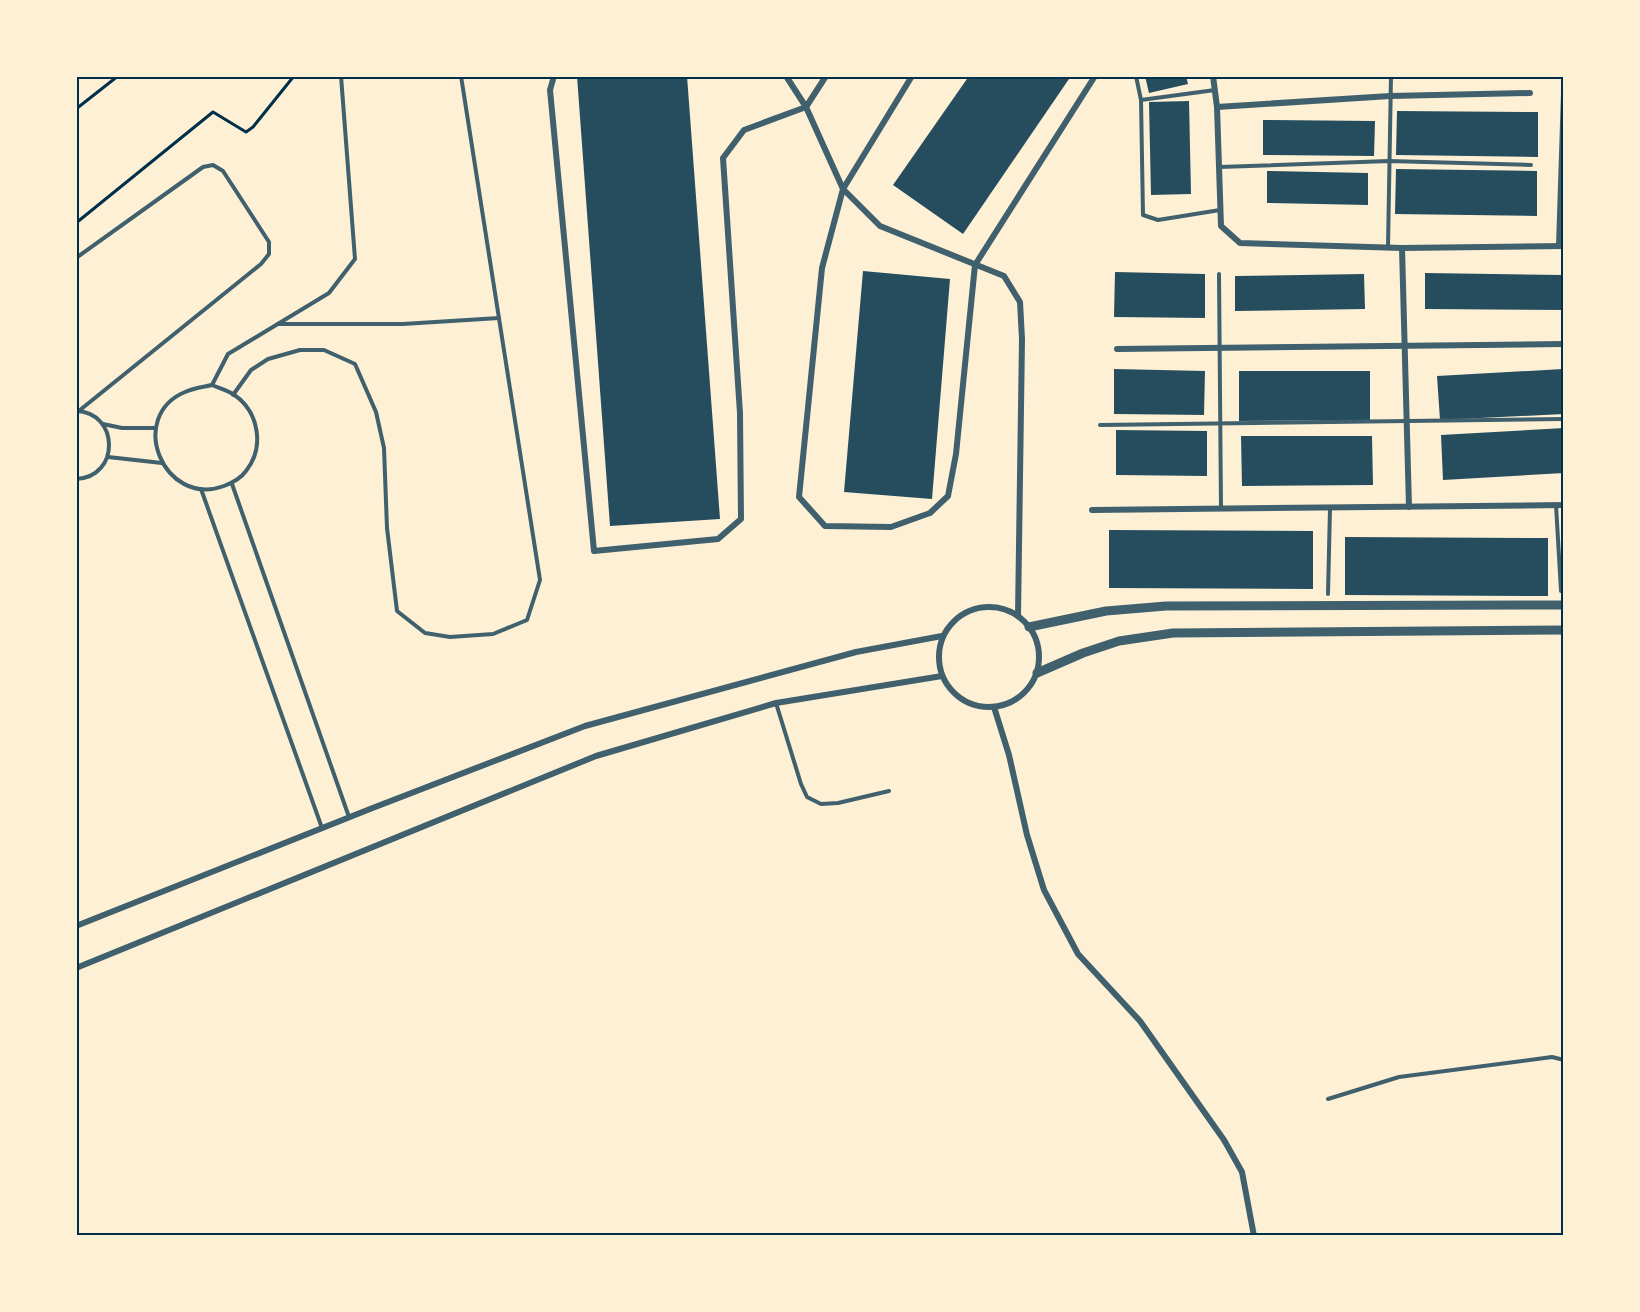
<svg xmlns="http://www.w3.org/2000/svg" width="1640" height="1312" font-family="'Asap Condensed',sans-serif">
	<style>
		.building { fill: #264d5e }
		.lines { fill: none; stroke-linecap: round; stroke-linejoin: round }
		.path { stroke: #003049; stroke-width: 3 }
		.service { stroke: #3f606c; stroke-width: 4 }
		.minor { stroke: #3f606c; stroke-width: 6 }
		.tertiary { stroke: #3f606c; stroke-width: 9 }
		.neatline { fill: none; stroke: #003049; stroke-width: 2 }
	</style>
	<rect width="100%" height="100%" fill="#fdf0d5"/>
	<g class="building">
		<polygon points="577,76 687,76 720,519 610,526"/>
		<polygon points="969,76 1071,76 963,234 893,185"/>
		<polygon points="1145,76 1186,76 1188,84 1149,93"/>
		<polygon points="1189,101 1191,194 1151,195 1149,102"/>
		<polygon points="1397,111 1538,112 1538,157 1396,155"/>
		<polygon points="1263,120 1375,121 1374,156 1263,155"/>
		<polygon points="1396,169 1537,171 1537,216 1395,214"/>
		<polygon points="1267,171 1368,173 1368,205 1267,203"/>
		<polygon points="863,271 950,279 932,499 844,492"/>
		<polygon points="1115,272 1205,274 1205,318 1114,317"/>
		<polygon points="1425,273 1564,275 1564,310 1425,309"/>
		<polygon points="1364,274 1365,309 1235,311 1235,276"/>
		<polygon points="1114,369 1205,371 1204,415 1114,414"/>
		<polygon points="1563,369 1564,414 1440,420 1437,376"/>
		<polygon points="1239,371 1370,371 1370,420 1239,421"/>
		<polygon points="1564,428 1564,473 1443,480 1441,435"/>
		<polygon points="1116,430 1207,431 1207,476 1116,475"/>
		<polygon points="1241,436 1372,436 1373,485 1242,486"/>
		<polygon points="1109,530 1313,531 1313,589 1109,588"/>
		<polygon points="1345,537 1548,538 1548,596 1345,595"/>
	</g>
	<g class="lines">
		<g class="path">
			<polyline points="76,109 118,76"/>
			<polyline points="76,223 213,112 246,132 253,127 294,76"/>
		</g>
		<g class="service">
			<polyline points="1136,76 1141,100 1143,215 1158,220 1220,210"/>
			<polyline points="1141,100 1215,90"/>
			<polyline points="1219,167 1389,161 1531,165"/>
			<polyline points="1388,247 1391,76"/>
			<polyline points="76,258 203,167 213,165 223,171 269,242 269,254 261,264 80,410"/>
			<polyline points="1219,274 1221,509"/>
			<polyline points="278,324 403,324 499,318"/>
			<polyline points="212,385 228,354 329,293 355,259 341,76"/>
			<path d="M 212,385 C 219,388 227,390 233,394 C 259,411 265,447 246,471 C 241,478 232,483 224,486 C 164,508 126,417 185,392 C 193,388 203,387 212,385 Z"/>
			<polyline points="233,395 251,370 268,359 300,350 324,350 355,364 376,412 384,448 387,528 397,611 425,633 450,637 493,634 527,620 540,580 461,76"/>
			<path d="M 76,411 C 119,412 121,477 76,479"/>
			<polyline points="103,424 122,428 154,428"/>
			<polyline points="1100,425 1564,419"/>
			<polyline points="108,457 162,463"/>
			<polyline points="232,484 349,817"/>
			<polyline points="201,489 322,828"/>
			<polyline points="1556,505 1561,591"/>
			<polyline points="1328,594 1330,508"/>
			<polyline points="776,703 801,784 807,797 821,804 838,803 889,791"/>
			<polyline points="1328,1099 1399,1077 1552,1057 1564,1060"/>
		</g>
		<g class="minor">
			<polyline points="554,76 550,90 594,551 718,539 741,519 740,413 723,158 744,130 806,107 826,76"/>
			<polyline points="786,76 806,107 843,189 880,226 1004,276 1020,302 1022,339 1018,615"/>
			<polyline points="912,76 843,189 822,268 799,497 825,526 891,527 930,513 948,496 956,454 975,265 1095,76"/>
			<polyline points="1213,76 1217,107 1221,226 1240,243 1402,248 1564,246"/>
			<polyline points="1217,107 1390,96 1530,93"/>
			<polyline points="1559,246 1564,93"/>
			<polyline points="1402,248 1409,507"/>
			<polyline points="1117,349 1564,344"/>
			<polyline points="1092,510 1564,505"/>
			<circle cx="989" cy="657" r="50"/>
			<polyline points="994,707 1009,755 1027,835 1044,890 1078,954 1140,1021 1224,1140 1242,1172 1254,1236"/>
			<polyline points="76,926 370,809 585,726 856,652 942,636"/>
			<polyline points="76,968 596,756 776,703 942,676"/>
		</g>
		<g class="tertiary">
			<polyline points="1029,627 1106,611 1166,606 1564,605"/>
			<polyline points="1037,673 1083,653 1119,641 1173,633 1564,630"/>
		</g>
	</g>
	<rect width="1640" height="1312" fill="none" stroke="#fdf0d5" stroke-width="156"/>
	<rect x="78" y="78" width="1484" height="1156" class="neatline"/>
</svg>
